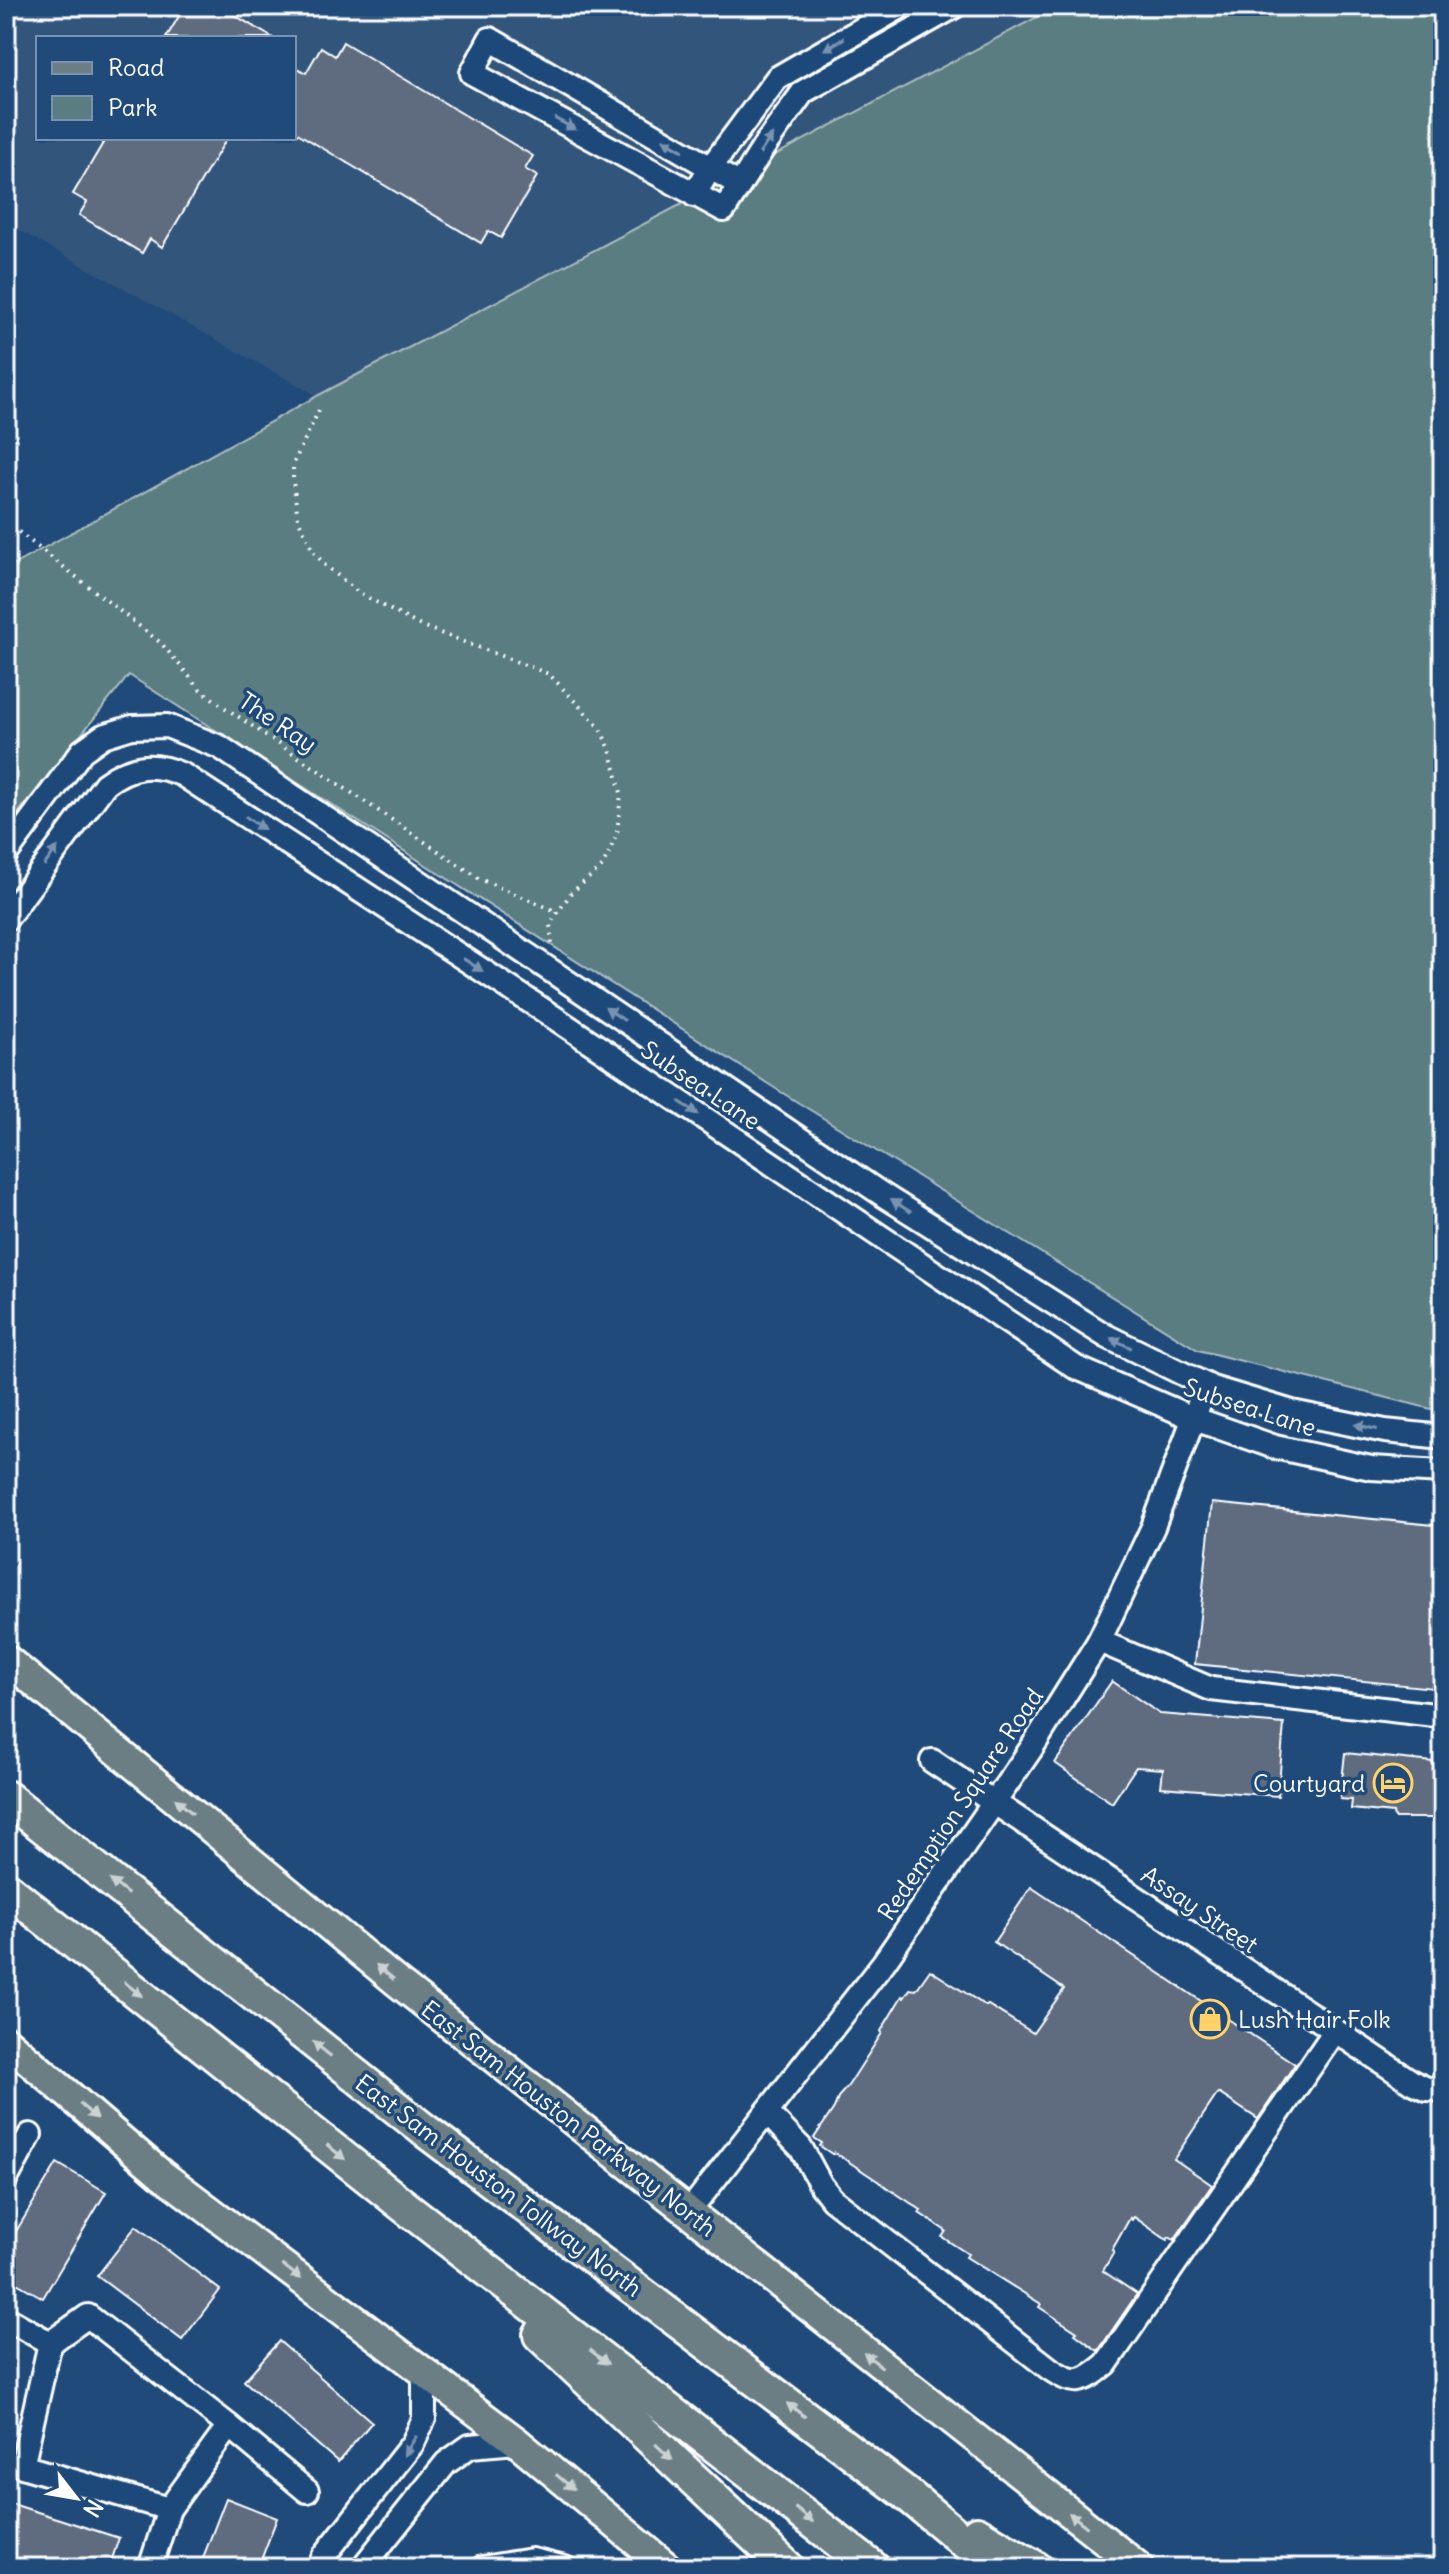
<svg xmlns="http://www.w3.org/2000/svg" width="1449" height="2574" font-family="Delius,sans-serif">
	<style>
		.built { fill: #32547c; fill-rule: evenodd }
		.green { fill: #5a7d81; stroke: #acbec0; stroke-width: 2 }
		.building { fill: #5f6c7f; stroke: #fff; stroke-width: 2 }
		.lines { fill: none; stroke-linecap: round; stroke-linejoin: round }
		.minor-casing { stroke: #fff; stroke-width: 28 }
		.major-casing { stroke: #fff; stroke-width: 34 }
		.highway-casing { stroke: #fff; stroke-width: 38 }
		.path { stroke: #fff; stroke-width: 4; stroke-dasharray: 2 6; stroke-linecap: butt }
		.minor { stroke: #1f4a7a; stroke-width: 22 }
		.major { stroke: #6b7e84; stroke-width: 28 }
		.highway { stroke: #6b7e84; stroke-width: 32 }
		.oneway { fill: #7992af }
		.oneway2 { fill: #cbd2d4 }
		.labels { text-anchor: middle; dominant-baseline: central; stroke-width: 7; stroke-linejoin: round; paint-order: stroke }
		.street-label { font-size: 24px; fill: #fff; stroke: #1f4a7a }
		.poi-label { font-size: 24px; fill: #fff; stroke: #1f4a7a; text-anchor: end }
	</style>
	<rect width="100%" height="100%" fill="#1f4a7a"/>
	<filter id="ink" filterUnits="userSpaceOnUse"><feTurbulence type="fractalNoise" baseFrequency=".0125" numOctaves="2"/><feDisplacementMap in="SourceGraphic" scale="16" xChannelSelector="R" yChannelSelector="G"/><feConvolveMatrix kernelMatrix="1 2 1 2 8 2 1 2 1" color-interpolation-filters="sRGB"/></filter>
	<g filter="url(#ink)">
		<path class="built" d="M 6,6 L 1058,6 L 317,396 L 6,223 ZM 38,38 L 294,38 L 294,138 L 38,138 Z"/>
		<polygon class="green" points="1058,6 1443,6 1443,1412 1198,1350 773,1087 129,675 6,828 6,569 317,396"/>
		<g class="building">
			<polygon points="185,6 219,6 273,38 166,38"/>
			<polygon points="343,42 533,156 525,169 537,176 501,238 488,231 481,243 294,131 294,66 306,73 321,47 335,56"/>
			<polygon points="106,138 227,138 162,247 150,239 142,253 79,215 87,202 73,194"/>
			<polygon points="1212,1503 1443,1526 1443,1689 1195,1664"/>
			<polygon points="1112,1681 1160,1714 1284,1724 1278,1796 1161,1787 1163,1769 1136,1767 1112,1803 1055,1763"/>
			<polygon points="1345,1753 1443,1763 1443,1818 1394,1818 1393,1813 1351,1809 1352,1800 1340,1799"/>
			<polygon points="1031,1887 1295,2064 1258,2119 1218,2093 1174,2159 1212,2185 1174,2240 1169,2237 1167,2240 1134,2217 1132,2220 1130,2218 1112,2250 1114,2252 1103,2271 1137,2294 1098,2351 1075,2334 1077,2332 1039,2307 1041,2304 966,2257 968,2254 942,2237 946,2231 919,2213 921,2210 834,2152 832,2154 820,2146 822,2143 814,2138 834,2108 839,2096 848,2086 882,2033 881,2031 902,1996 904,1998 910,1989 916,1990 930,1970 986,2006 988,2005 1033,2033 1064,1989 994,1942"/>
			<polygon points="57,2163 106,2192 43,2298 6,2277 6,2248"/>
			<polygon points="136,2226 220,2290 182,2340 97,2276"/>
			<polygon points="279,2341 372,2422 338,2462 244,2381"/>
			<polygon points="226,2498 277,2518 258,2568 199,2568"/>
			<polygon points="6,2502 119,2538 109,2568 29,2568 6,2561"/>
		</g>
		<g class="lines">
			<g class="minor-casing">
				<g id="minor">
					<polyline points="740,185 490,39 472,73 724,210 765,145 803,92 955,6"/>
					<polyline points="694,195 711,167 777,78 902,6"/>
					<polyline points="6,854 82,751 103,736 132,727 167,726 220,747 883,1195 1106,1336 1212,1388 1292,1412 1385,1431 1443,1437"/>
					<path d="M 6,919 L 105,784 C 132,764 153,762 183,775 L 540,1008 L 1075,1367 L 1195,1419 L 1275,1447 L 1371,1468 L 1443,1472"/>
					<polyline points="1099,1641 1211,1689 1443,1716"/>
					<polyline points="932,1761 1412,2082 1427,2089 1443,2090"/>
					<path d="M 767,2113 L 801,2148 L 821,2185 L 832,2199 L 1050,2369 C 1075,2386 1083,2383 1106,2364 L 1335,2031"/>
					<polyline points="6,2179 30,2135"/>
					<polyline points="688,2213 884,1962 1031,1749 1099,1641 1153,1527 1206,1385"/>
					<polyline points="6,2318 50,2343"/>
					<polyline points="169,2509 22,2466 50,2343 88,2316 229,2426"/>
					<polyline points="150,2568 169,2509 229,2426 307,2491"/>
					<polyline points="318,2568 324,2556 413,2443 424,2419 424,2372"/>
					<polyline points="362,2568 446,2463 470,2446 517,2442"/>
					<polyline points="482,2568 532,2560 565,2568"/>
				</g>
			</g>
			<g class="major-casing">
				<g id="major">
					<polyline points="6,1659 397,1982 1140,2568"/>
					<polyline points="6,2041 161,2174 517,2442 668,2568"/>
				</g>
			</g>
			<g class="highway-casing">
				<g id="highway">
					<polyline points="6,1797 423,2129 903,2491 996,2568"/>
					<polyline points="6,1888 404,2206 873,2568"/>
					<polyline points="540,2335 788,2568"/>
					<polyline points="977,2533 1036,2568"/>
				</g>
			</g>
			<g class="path">
				<polyline points="319,410 293,464 293,481 298,519 313,551 325,565 359,593 419,625 549,674 599,727 610,749 621,793 617,834 603,866 571,893 550,924 552,945"/>
				<polyline points="6,522 161,643 200,689 224,707 480,879 558,912"/>
			</g>
			<use href="#minor" class="minor"/>
			<use href="#major" class="major"/>
			<use href="#highway" class="highway"/>
		</g>
		<defs><path id="oneway-solid" d="M-6-.8H1V-3.2L6.5 0L1 3.2V.8H-6Z" transform="scale(2)"/></defs>
		<g class="oneway">
			<use href="#oneway-solid" transform="translate(834 44) rotate(150)"/>
			<use href="#oneway-solid" transform="translate(565 124) rotate(29)"/>
			<use href="#oneway-solid" transform="translate(766 144) rotate(-56)"/>
			<use href="#oneway-solid" transform="translate(673 145) rotate(-150)"/>
			<use href="#oneway-solid" transform="translate(255 823) rotate(33)"/>
			<use href="#oneway-solid" transform="translate(51 856) rotate(-54)"/>
			<use href="#oneway-solid" transform="translate(473 965) rotate(33)"/>
			<use href="#oneway-solid" transform="translate(615 1014) rotate(-146)"/>
			<use href="#oneway-solid" transform="translate(689 1108) rotate(34)"/>
			<use href="#oneway-solid" transform="translate(901 1206) rotate(-148)"/>
			<use href="#oneway-solid" transform="translate(1121 1343) rotate(-154)"/>
			<use href="#oneway-solid" transform="translate(1366 1427) rotate(-168)"/>
			<use href="#oneway-solid" transform="translate(410 2446) rotate(123)"/>
		</g>
		<g class="oneway2">
			<use href="#oneway-solid" transform="translate(184 1806) rotate(-140)"/>
			<use href="#oneway-solid" transform="translate(119 1887) rotate(-141)"/>
			<use href="#oneway-solid" transform="translate(385 1972) rotate(-140)"/>
			<use href="#oneway-solid" transform="translate(133 1989) rotate(39)"/>
			<use href="#oneway-solid" transform="translate(322 2049) rotate(-141)"/>
			<use href="#oneway-solid" transform="translate(88 2111) rotate(41)"/>
			<use href="#oneway-solid" transform="translate(336 2152) rotate(39)"/>
			<use href="#oneway-solid" transform="translate(292 2272) rotate(37)"/>
			<use href="#oneway-solid" transform="translate(599 2357) rotate(38)"/>
			<use href="#oneway-solid" transform="translate(873 2360) rotate(-142)"/>
			<use href="#oneway-solid" transform="translate(796 2410) rotate(-143)"/>
			<use href="#oneway-solid" transform="translate(664 2452) rotate(43)"/>
			<use href="#oneway-solid" transform="translate(565 2482) rotate(40)"/>
			<use href="#oneway-solid" transform="translate(804 2515) rotate(38)"/>
			<use href="#oneway-solid" transform="translate(1078 2520) rotate(-142)"/>
		</g>
	</g>
	<defs>
		<g id="hotel-ring" transform="scale(2)"><circle r="9.5" fill="#1f4a7a" stroke="#ffd166" stroke-width="1.5"/><path d="M-6-4.5h1.5V1H6V5H4.5V3h-9V5H-6ZM-4 0a1.8 1.8 0 1 1 3.6 0ZM.5 0V-2.5h3Q6-2.5 6 0Z" fill="#ffd166"/></g>
		<g id="shop-ring" transform="scale(2)"><circle r="9.5" fill="#1f4a7a" stroke="#ffd166" stroke-width="1.5"/><path d="M-5-2.5h2.3a2.7 3.5 0 0 1 5.4 0H5L5.5 6h-11ZM-1.5-2.5h3a1.5 2.3 0 0 0-3 0Z" fill="#ffd166"/></g>
	</defs>
	<g fill-rule="evenodd">
		<use href="#hotel-ring" x="1393" y="1783"/>
		<use href="#shop-ring" x="1210" y="2019"/>
	</g>
	<g class="labels">
		<g class="street-label">
			<text transform="translate(278 722) rotate(34)">The Ray</text>
			<text transform="translate(701 1085) rotate(34)">Subsea Lane</text>
			<text transform="translate(1250 1407) rotate(18)">Subsea Lane</text>
			<text transform="translate(960 1804) rotate(-56)">Redemption Square Road</text>
			<text transform="translate(1200 1909) rotate(34)">Assay Street</text>
			<text transform="translate(569 2118) rotate(38)">East Sam Houston Parkway North</text>
			<text transform="translate(499 2185) rotate(37)">East Sam Houston Tollway North</text>
		</g>
		<g class="poi-label">
			<text x="1365" y="1783">Courtyard</text>
			<text x="1238" y="2019" text-anchor="start">Lush Hair Folk</text>
		</g>
	</g>
	<rect width="1449" height="2574" fill="none" stroke="#1f4a7a" stroke-width="32"/>
	<rect x="16" y="16" width="1417" height="2542" fill="none" stroke="#fff" stroke-width="3" filter="url(#ink)"/>
	<rect x="36" y="36" width="260" height="104" fill="#1f4a7a" stroke="#7992af" stroke-width="2"/>
	<rect x="52" y="62" width="40" height="12" fill="#6b7e84" stroke="#7992af" stroke-width="2"/>
	<text x="108" y="76" font-size="24" fill="#ffffff">Road</text>
	<rect x="52" y="96" width="40" height="24" fill="#5a7d81" stroke="#7992af" stroke-width="2"/>
	<text x="108" y="116" font-size="24" fill="#ffffff">Park</text>
	<g transform="translate(76 2498) rotate(121)" stroke="#1f4a7a" stroke-width="6" paint-order="stroke">
	<path d="M0-6L14 30L0 20L-14 30Z" fill="#ffffff"/>
	<text y="-12" font-size="22" font-weight="bold" text-anchor="middle" fill="#ffffff">N</text>
	</g>
</svg>
